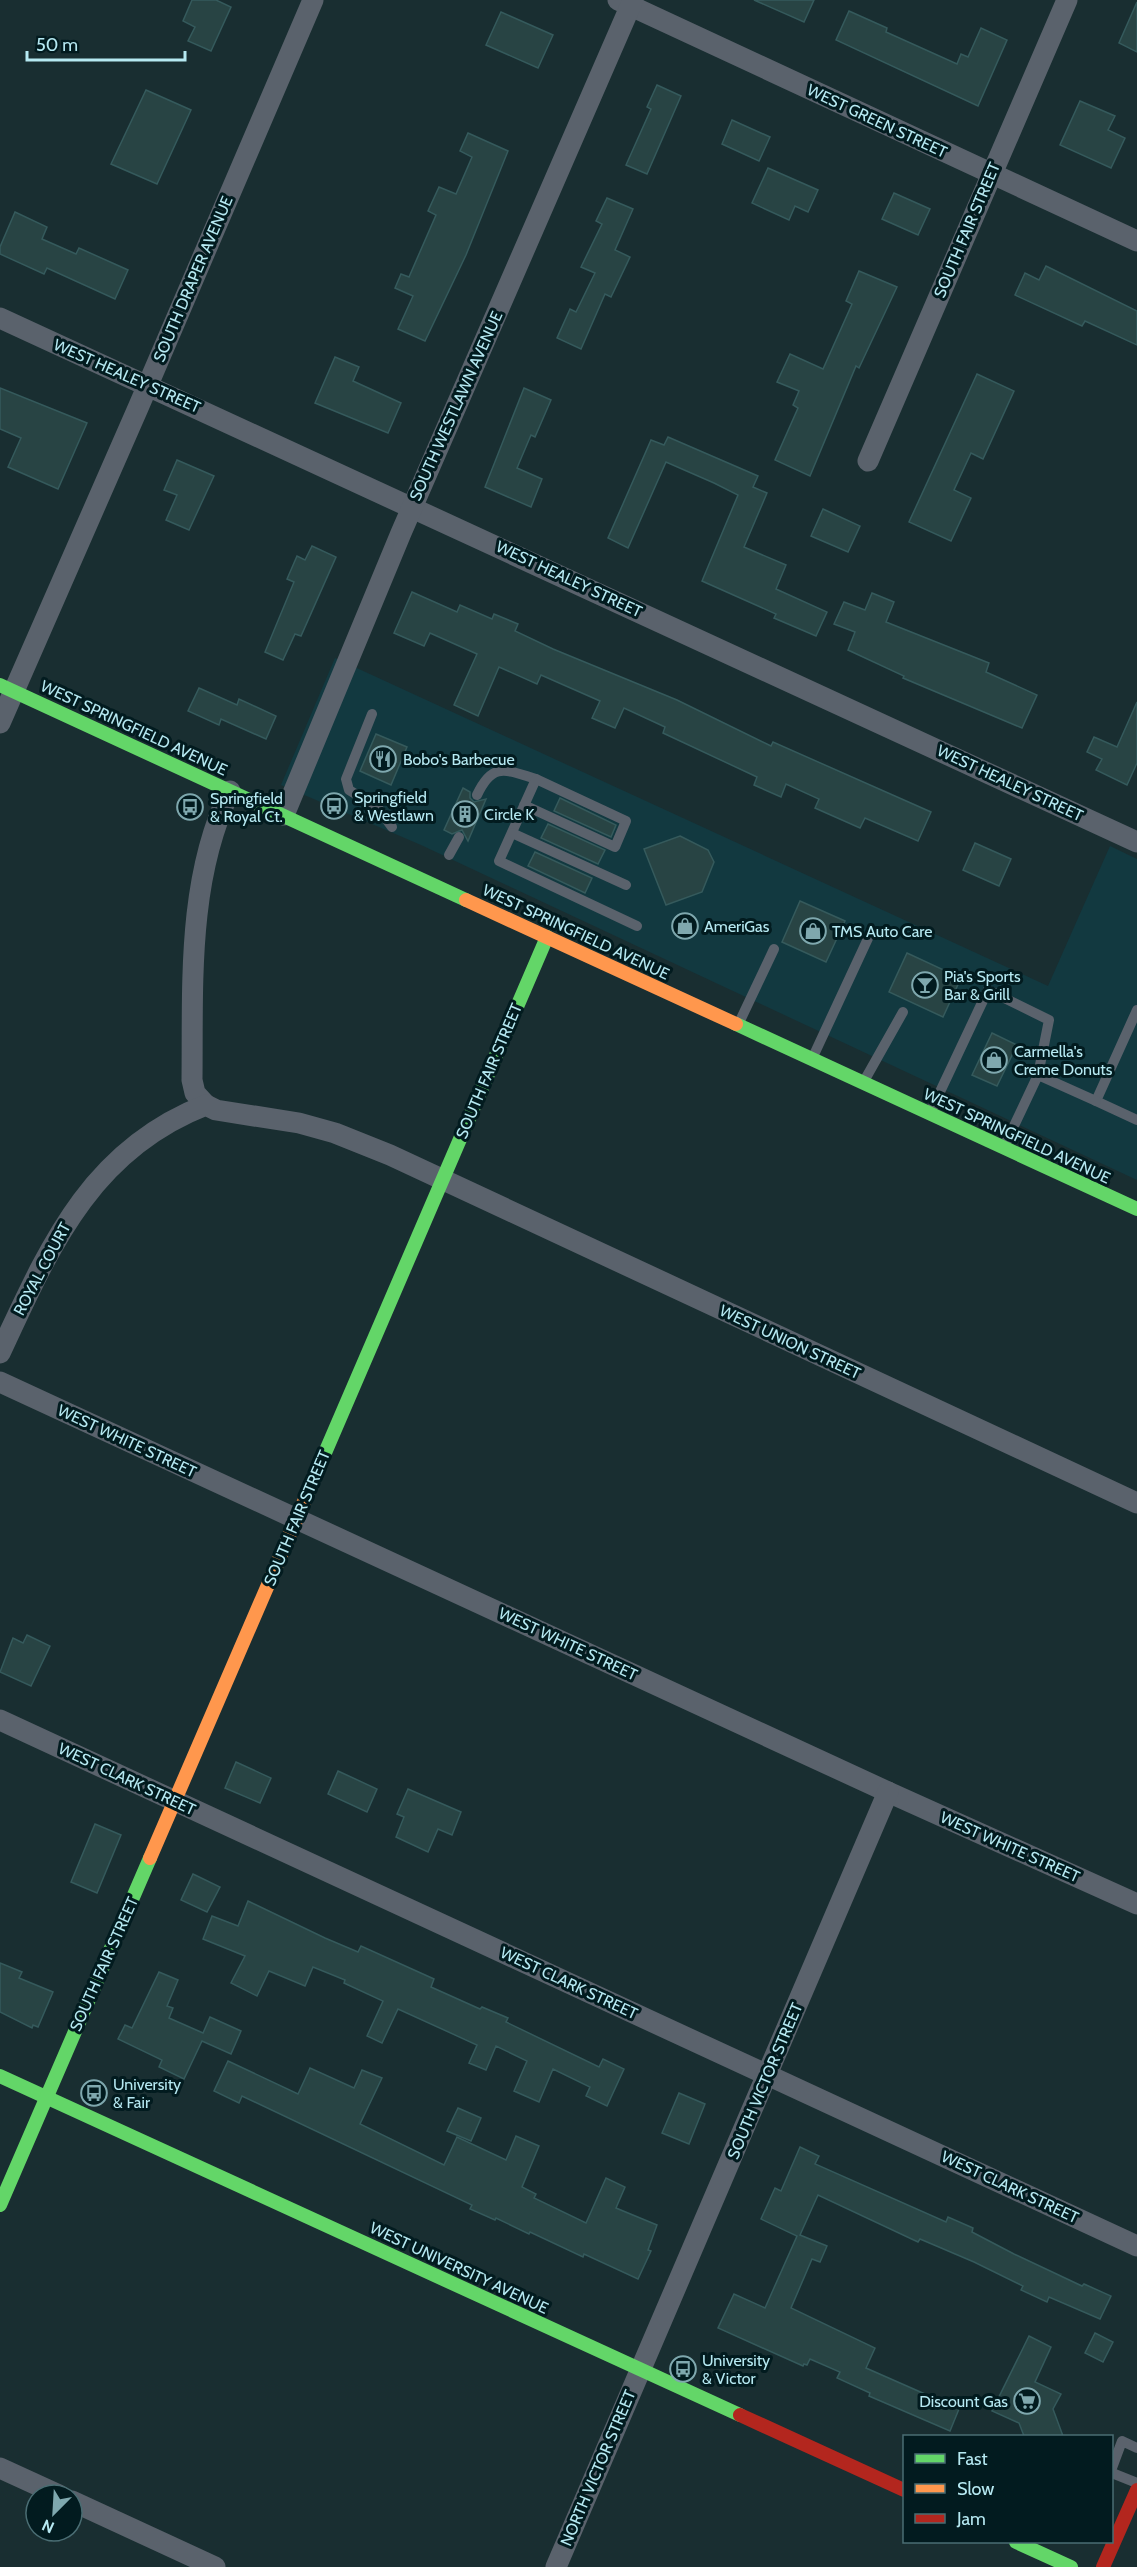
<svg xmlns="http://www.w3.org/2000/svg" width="1137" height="2567" font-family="Cabin,sans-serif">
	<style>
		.built { fill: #123940 }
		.building { fill: #284444; stroke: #355a5c; stroke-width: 1.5 }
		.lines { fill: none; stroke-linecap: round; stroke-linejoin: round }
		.lane { stroke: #5a626c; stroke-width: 10 }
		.street { stroke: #5a626c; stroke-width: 21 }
		.fast { stroke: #63d668; stroke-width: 14 }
		.slow { stroke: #ff974d; stroke-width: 14 }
		.jam { stroke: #b3261e; stroke-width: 14 }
		.labels { text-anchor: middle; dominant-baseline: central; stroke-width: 6; stroke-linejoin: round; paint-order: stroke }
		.street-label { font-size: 16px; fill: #b6e9f2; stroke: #021b1f }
		.poi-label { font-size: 16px; fill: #b6e9f2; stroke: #021b1f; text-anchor: start }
	</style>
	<rect width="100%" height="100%" fill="#192e31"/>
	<polygon class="built" points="335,658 1048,986 1110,846 1137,859 1137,1180 421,845 281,785"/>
	<g class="building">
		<polygon points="192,0 216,0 231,7 211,51 188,41 195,27 183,21"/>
		<polygon points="754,0 814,0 804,22"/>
		<polygon points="1137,2 1137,52 1119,43"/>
		<polygon points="849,11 887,28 886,32 957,64 961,54 968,57 981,28 1007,40 978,106 836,40"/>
		<polygon points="501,12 553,35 538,68 486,45"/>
		<polygon points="657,85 681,96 647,174 626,165 651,109 647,107"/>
		<polygon points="146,90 191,110 157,184 111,164"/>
		<polygon points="1080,101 1115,116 1108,130 1125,138 1111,168 1060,145"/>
		<polygon points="732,120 770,137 759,161 722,144"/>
		<polygon points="468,133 508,151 466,255 425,341 398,329 413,296 395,288 401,274 409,277 436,215 428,211 439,187 456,194 472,157 460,151"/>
		<polygon points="768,168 818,190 808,212 795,206 789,220 752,203"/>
		<polygon points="894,193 930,209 918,235 882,219"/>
		<polygon points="607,198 633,209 615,250 630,257 611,297 605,294 581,349 557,338 570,309 576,312 595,273 581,267 602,224 596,221"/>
		<polygon points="15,212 47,227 42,239 76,254 79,248 128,270 115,299 47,268 44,274 0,254 0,247"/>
		<polygon points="1046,266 1137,311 1137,345 1085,321 1082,326 1015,295 1025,273 1039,280"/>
		<polygon points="859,271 897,287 859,368 856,366 810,476 775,460 798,408 793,405 799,391 777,382 790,354 823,369 852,304 846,301"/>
		<polygon points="335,357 359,367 353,381 401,403 388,433 315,403"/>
		<polygon points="977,374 1014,391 983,459 971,453 954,490 971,498 951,541 909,522"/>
		<polygon points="0,388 87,423 58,489 8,467 21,438 0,429"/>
		<polygon points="524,388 551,400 535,437 531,435 517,468 542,479 531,507 485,487"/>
		<polygon points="668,437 758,476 753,487 767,493 744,547 786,565 776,589 827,612 816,636 774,618 776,614 702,581 738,495 714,483 666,462 628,548 608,538 651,440 664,445"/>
		<polygon points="177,460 214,476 189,530 166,520 177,495 164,490"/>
		<polygon points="823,509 860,526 848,552 811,536"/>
		<polygon points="312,546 336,557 301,636 295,634 283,660 265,652 294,582 287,579 297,556 305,560"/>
		<polygon points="412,592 457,612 460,605 492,619 494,614 518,624 515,631 553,649 677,700 771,746 773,742 931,812 918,841 865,818 860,828 815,808 819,799 786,784 781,797 754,785 757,777 663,733 665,727 624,708 615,728 592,718 600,701 541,675 537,684 499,667 478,716 454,705 477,654 430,633 424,646 394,633"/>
		<polygon points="872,593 894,602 886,622 989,663 986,672 1037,695 1022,728 903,678 904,676 848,650 855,632 834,624 844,602 865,610"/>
		<polygon points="199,688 237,705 239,699 276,716 266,739 221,719 219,725 188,711"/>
		<polygon points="1137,702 1137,763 1127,785 1096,770 1102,759 1087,752 1094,737 1117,747"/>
		<polygon points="376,734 407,747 391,785 360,771"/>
		<polygon points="463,788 470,792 470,798 474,802 486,799 468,841 462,830 452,834 444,830"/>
		<polygon points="560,798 616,825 611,837 554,811"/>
		<polygon points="548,824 605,850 598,864 541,838"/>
		<polygon points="680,836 708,850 714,862 702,892 666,905 644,849"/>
		<polygon points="975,843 1011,859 999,886 963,870"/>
		<polygon points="535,852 592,878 585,893 528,866"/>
		<polygon points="800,901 845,921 826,962 782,942"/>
		<polygon points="907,953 961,978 943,1017 889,992"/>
		<polygon points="992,1033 1017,1045 997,1086 972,1075"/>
		<polygon points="27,1635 50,1646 31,1686 0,1672 13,1638 23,1643"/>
		<polygon points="236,1762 271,1778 260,1803 225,1788"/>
		<polygon points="338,1771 377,1789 367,1812 328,1794"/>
		<polygon points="408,1789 461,1812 452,1835 438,1829 428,1852 396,1837 404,1817 397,1814"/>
		<polygon points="95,1824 121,1835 97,1893 71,1882"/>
		<polygon points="193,1874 220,1887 207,1912 181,1900"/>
		<polygon points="248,1901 325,1938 358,1952 361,1946 434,1979 431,1987 480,2009 482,2007 508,2018 506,2022 599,2067 603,2059 624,2069 607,2106 586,2096 590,2087 553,2069 539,2102 514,2091 527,2061 496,2046 486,2070 469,2063 477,2045 398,2009 382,2043 367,2036 383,2001 344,1983 345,1980 313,1967 305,1986 269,1971 257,1996 231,1983 245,1956 203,1939 212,1916 238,1926"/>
		<polygon points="0,1963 22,1972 19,1978 53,1992 38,2027 33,2025 32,2028 0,2012"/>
		<polygon points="159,1972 178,1980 167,2006 173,2008 169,2018 203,2033 210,2017 241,2031 231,2054 202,2041 184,2079 159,2067 162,2060 118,2039 125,2025 132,2028"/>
		<polygon points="228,2061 298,2094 310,2068 354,2088 362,2070 382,2078 360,2124 444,2165 457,2137 506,2160 516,2136 539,2146 522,2187 536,2194 534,2198 586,2223 606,2178 625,2187 616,2208 657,2225 648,2250 651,2251 638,2279 584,2254 583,2257 530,2232 529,2234 496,2218 495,2220 470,2209 472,2205 242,2096 239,2103 214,2091"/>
		<polygon points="679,2093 705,2104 689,2144 662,2133"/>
		<polygon points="458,2108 481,2118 471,2141 447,2131"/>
		<polygon points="800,2147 819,2156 815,2164 946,2222 948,2217 973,2228 972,2232 1014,2254 1082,2286 1084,2284 1111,2296 1100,2319 1049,2297 1047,2302 1021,2290 1023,2286 974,2262 920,2239 918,2242 818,2195 800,2235 827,2246 820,2262 812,2259 791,2308 875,2348 866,2368 959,2409 950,2431 869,2396 870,2393 837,2378 840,2372 810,2359 807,2365 804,2364 803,2366 718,2328 734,2294 765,2308 797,2236 761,2219 775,2188 781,2191"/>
		<polygon points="1095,2333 1113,2342 1103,2362 1085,2353"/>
		<polygon points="1029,2336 1051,2347 1035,2382 1061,2394 1053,2409 1063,2436 1024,2436 1019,2423 992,2411"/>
	</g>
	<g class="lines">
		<g class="lane">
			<polyline points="372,714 346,779 349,790 378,808 392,827"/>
			<path d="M 477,795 C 493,761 506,770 536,779"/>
			<polyline points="524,805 615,847 626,821 536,779 499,861 637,926"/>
			<polyline points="512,833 626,885"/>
			<polyline points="449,855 459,837"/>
			<polyline points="1137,1010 1096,1101 1137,1120"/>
			<polyline points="738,1025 774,949"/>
			<polyline points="812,1059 871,932"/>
			<polyline points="863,1083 903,1012"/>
			<polyline points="930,1113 988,990 1049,1020 1038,1075"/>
			<polyline points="1004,1147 1038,1075 1096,1101"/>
			<polyline points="1112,2468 1122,2441 1137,2448"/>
			<polyline points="1112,2473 1137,2483"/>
		</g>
		<g class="street">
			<polyline points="618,0 1137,241"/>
			<polyline points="0,318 1137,842"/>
			<polyline points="868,461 1067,0"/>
			<polyline points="0,723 138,408 313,0"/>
			<polyline points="284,815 401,533 633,0"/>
			<path d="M 206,1105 L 195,1093 L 192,1080 C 193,984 187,880 230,791"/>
			<path d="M 0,1353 C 49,1248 90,1150 206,1105 L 216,1110 L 299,1123 L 335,1133 L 390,1155 L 1137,1503"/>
			<polyline points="0,1382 888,1792 1137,1904"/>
			<polyline points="0,1720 1137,2246"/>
			<polyline points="0,2468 59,2495"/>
			<polyline points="72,2501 215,2567"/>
			<polyline points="556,2567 888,1792"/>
		</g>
		<g class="fast">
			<polyline points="0,685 466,900"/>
			<polyline points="736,1024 1137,1209"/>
			<polyline points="306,1497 547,937"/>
			<polyline points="0,2076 740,2415"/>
			<polyline points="0,2205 150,1858"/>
			<polyline points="1016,2542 1071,2567"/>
		</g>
		<g class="slow">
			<polyline points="466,900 736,1024"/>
			<polyline points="150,1858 306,1497"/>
		</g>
		<g class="jam">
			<polyline points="740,2415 904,2490"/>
			<polyline points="1103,2567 1137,2490"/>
		</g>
	</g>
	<defs>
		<g id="restaurant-ring" transform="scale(1.35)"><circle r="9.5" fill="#021b1f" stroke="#7fa8ae" stroke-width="1.5"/><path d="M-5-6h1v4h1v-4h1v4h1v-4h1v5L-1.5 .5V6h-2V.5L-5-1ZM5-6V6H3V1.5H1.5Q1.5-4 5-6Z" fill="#7fa8ae"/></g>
		<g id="bus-ring" transform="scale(1.35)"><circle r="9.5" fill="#021b1f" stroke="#7fa8ae" stroke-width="1.5"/><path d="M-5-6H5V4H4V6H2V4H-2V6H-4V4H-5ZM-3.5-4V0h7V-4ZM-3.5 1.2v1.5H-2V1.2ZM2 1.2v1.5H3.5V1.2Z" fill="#7fa8ae"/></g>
		<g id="building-ring" transform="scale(1.35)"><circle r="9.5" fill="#021b1f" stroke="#7fa8ae" stroke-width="1.5"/><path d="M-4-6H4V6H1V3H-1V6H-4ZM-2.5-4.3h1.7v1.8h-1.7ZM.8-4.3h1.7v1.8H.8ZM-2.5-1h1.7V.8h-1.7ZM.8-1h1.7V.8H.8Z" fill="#7fa8ae"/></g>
		<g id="shop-ring" transform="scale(1.35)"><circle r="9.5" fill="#021b1f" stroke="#7fa8ae" stroke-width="1.5"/><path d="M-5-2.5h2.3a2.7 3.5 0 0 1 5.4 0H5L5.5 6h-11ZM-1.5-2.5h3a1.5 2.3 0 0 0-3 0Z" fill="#7fa8ae"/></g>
		<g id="bar-ring" transform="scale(1.35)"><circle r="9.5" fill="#021b1f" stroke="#7fa8ae" stroke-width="1.5"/><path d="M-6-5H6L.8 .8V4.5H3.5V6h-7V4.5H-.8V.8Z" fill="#7fa8ae"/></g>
		<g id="supermarket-ring" transform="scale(1.35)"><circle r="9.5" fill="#021b1f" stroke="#7fa8ae" stroke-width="1.5"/><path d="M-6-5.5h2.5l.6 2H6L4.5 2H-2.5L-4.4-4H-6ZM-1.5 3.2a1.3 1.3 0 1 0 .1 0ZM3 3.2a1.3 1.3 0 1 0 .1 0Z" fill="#7fa8ae"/></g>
	</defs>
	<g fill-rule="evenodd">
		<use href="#restaurant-ring" x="383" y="759"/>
		<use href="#bus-ring" x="334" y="806"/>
		<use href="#bus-ring" x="190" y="807"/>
		<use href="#building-ring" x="465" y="814"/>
		<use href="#shop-ring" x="685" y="926"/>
		<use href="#shop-ring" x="813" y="931"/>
		<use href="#bar-ring" x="925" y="985"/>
		<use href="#shop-ring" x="994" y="1060"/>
		<use href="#bus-ring" x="94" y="2093"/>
		<use href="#bus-ring" x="683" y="2369"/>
		<use href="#supermarket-ring" x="1027" y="2401"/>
	</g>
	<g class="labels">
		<g class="street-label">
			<text transform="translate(877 121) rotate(25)">WEST GREEN STREET</text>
			<text transform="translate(967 230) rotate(-67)">SOUTH FAIR STREET</text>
			<text transform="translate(193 279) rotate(-67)">SOUTH DRAPER AVENUE</text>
			<text transform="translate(127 376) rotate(24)">WEST HEALEY STREET</text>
			<text transform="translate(456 406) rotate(-66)">SOUTH WESTLAWN AVENUE</text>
			<text transform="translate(569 579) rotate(25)">WEST HEALEY STREET</text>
			<text transform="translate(134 728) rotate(25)">WEST SPRINGFIELD AVENUE</text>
			<text transform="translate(1010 783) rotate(25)">WEST HEALEY STREET</text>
			<text transform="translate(576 932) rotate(25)">WEST SPRINGFIELD AVENUE</text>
			<text transform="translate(489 1071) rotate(-67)">SOUTH FAIR STREET</text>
			<text transform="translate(1017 1136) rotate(25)">WEST SPRINGFIELD AVENUE</text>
			<text transform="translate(42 1269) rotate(-62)">ROYAL COURT</text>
			<text transform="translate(790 1342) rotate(25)">WEST UNION STREET</text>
			<text transform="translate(127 1441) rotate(25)">WEST WHITE STREET</text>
			<text transform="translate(297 1518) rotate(-67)">SOUTH FAIR STREET</text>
			<text transform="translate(568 1644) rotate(25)">WEST WHITE STREET</text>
			<text transform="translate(127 1779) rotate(25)">WEST CLARK STREET</text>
			<text transform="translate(1010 1847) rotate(24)">WEST WHITE STREET</text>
			<text transform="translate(104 1964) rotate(-66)">SOUTH FAIR STREET</text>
			<text transform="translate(569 1983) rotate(25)">WEST CLARK STREET</text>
			<text transform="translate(765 2081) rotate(-67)">SOUTH VICTOR STREET</text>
			<text transform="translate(1010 2187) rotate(25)">WEST CLARK STREET</text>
			<text transform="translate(459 2268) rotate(25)">WEST UNIVERSITY AVENUE</text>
			<text transform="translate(598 2468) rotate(-67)">NORTH VICTOR STREET</text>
		</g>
		<g class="poi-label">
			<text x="403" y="759">Bobo's Barbecue</text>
			<text x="354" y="797">Springfield<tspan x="354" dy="18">&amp; Westlawn</tspan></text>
			<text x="210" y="798">Springfield<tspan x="210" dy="18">&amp; Royal Ct.</tspan></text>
			<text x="484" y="814">Circle K</text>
			<text x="704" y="926">AmeriGas</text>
			<text x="832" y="931">TMS Auto Care</text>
			<text x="944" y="976">Pia's Sports<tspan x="944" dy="18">Bar &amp; Grill</tspan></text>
			<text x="1014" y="1051">Carmella's<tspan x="1014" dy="18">Creme Donuts</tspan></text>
			<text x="113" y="2084">University<tspan x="113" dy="18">&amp; Fair</tspan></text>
			<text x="702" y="2360">University<tspan x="702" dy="18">&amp; Victor</tspan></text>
			<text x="1008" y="2401" text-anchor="end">Discount Gas</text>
		</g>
	</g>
	<rect x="903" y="2435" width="210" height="108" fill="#021b1f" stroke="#4a6d73" stroke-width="1.5"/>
	<rect x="915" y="2454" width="30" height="9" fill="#63d668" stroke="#4a6d73" stroke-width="1.5"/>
	<text x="957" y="2465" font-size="18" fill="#b6e9f2">Fast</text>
	<rect x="915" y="2484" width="30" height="9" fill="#ff974d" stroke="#4a6d73" stroke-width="1.5"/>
	<text x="957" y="2495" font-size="18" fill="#b6e9f2">Slow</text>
	<rect x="915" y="2514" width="30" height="9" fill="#b3261e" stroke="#4a6d73" stroke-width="1.5"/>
	<text x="957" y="2525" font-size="18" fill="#b6e9f2">Jam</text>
	<g transform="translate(54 2513) rotate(204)"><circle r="28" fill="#021b1f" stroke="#4a6d73" stroke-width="1.5"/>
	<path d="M0-4.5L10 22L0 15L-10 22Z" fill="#7fa8ae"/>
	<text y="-9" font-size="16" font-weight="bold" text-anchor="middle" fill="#b6e9f2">N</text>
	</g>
	<path d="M27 51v9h158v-9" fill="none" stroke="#b6e9f2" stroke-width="3"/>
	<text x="36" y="51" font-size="18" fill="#b6e9f2" stroke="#021b1f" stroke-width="4.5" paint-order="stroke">50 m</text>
</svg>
